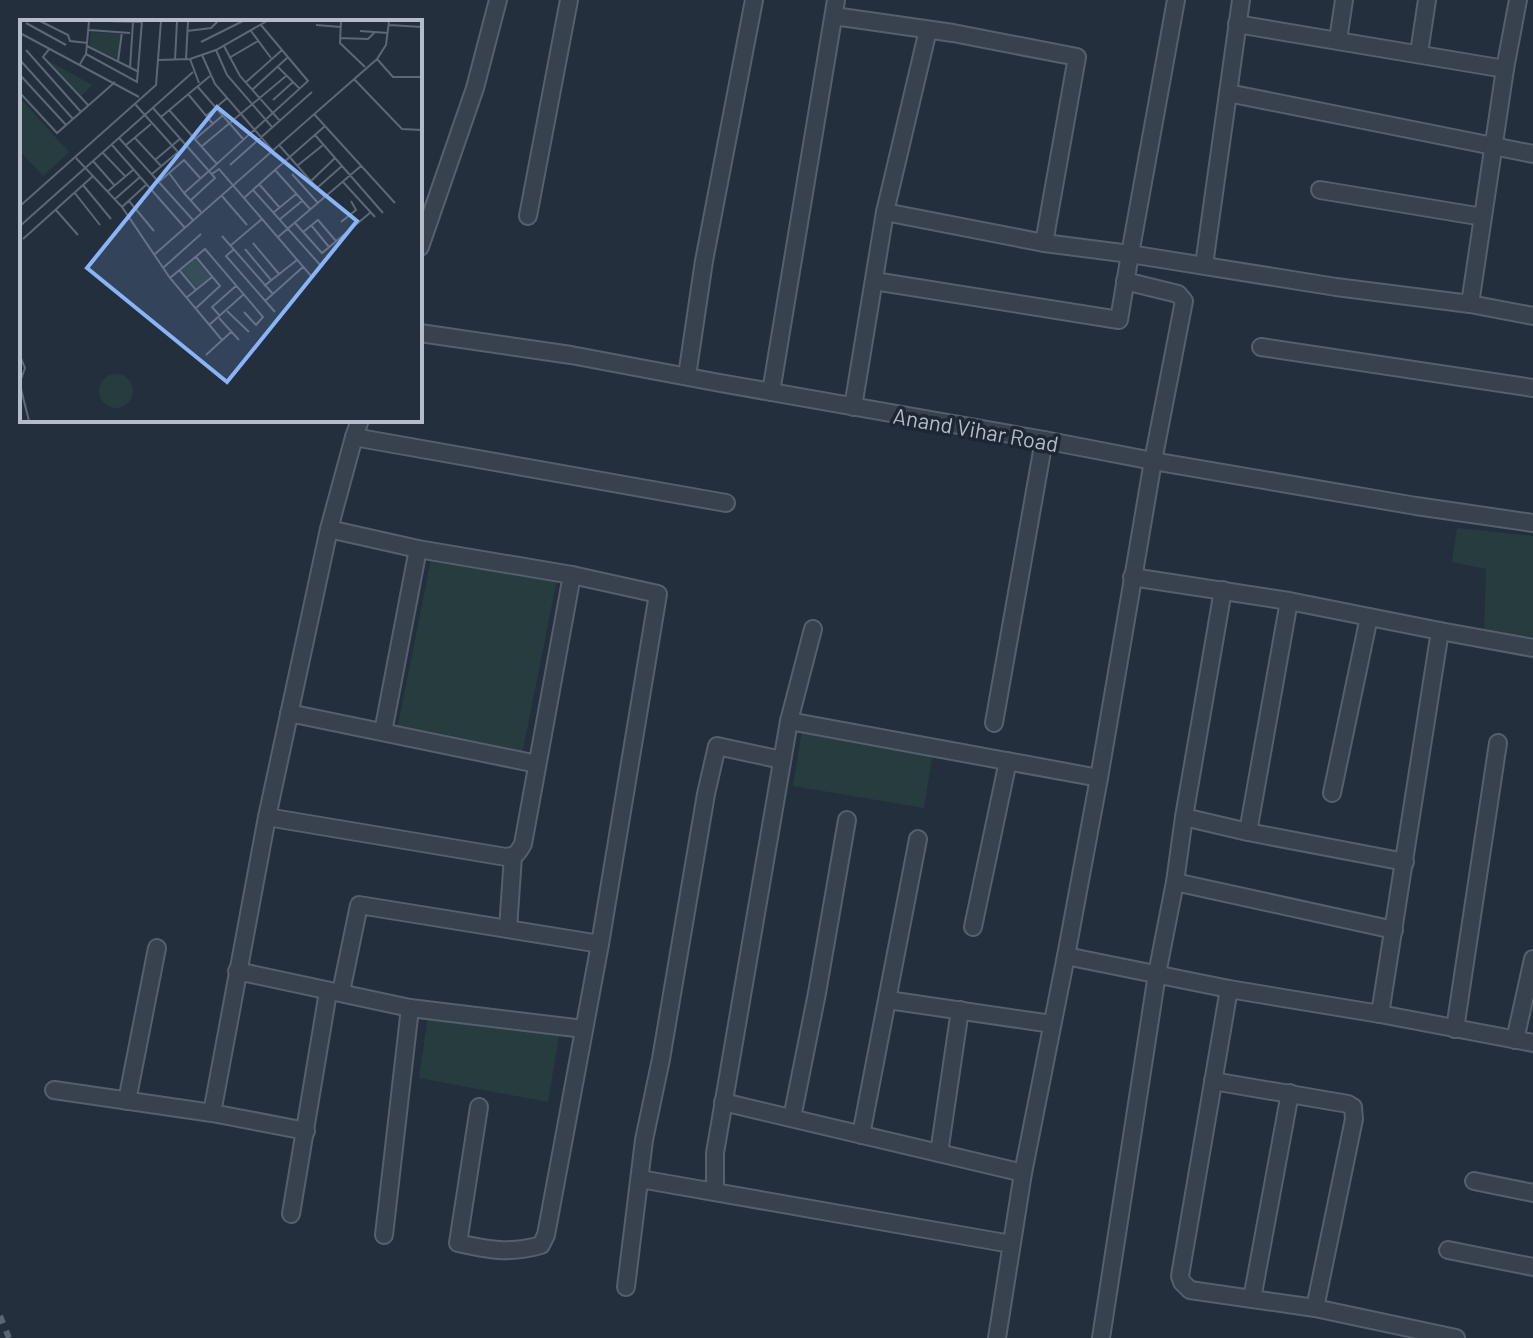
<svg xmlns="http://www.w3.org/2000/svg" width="1533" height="1338" font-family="Barlow,sans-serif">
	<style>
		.green { fill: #263c3f }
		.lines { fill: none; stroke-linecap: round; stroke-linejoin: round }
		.street-casing { stroke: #565f6c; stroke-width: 20 }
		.street { stroke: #38414e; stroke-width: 16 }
		.rail { stroke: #5a6575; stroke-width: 6; stroke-dasharray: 8 8; stroke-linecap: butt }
		.labels { text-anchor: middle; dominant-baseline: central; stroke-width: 7; stroke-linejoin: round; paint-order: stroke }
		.street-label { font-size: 22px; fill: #b4bcc9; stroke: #1d2633 }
		.inset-road { fill: none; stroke: #5e6776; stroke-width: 2 }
		.view { fill: #8ab4f8; fill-opacity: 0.15; stroke: #8ab4f8; stroke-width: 4 }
		.inset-edge { fill: none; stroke: #b4bcc9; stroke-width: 4 }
	</style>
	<rect width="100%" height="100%" fill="#242f3e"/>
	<g class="green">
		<polygon points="1457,528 1533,536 1533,646 1484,638 1486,569 1452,562"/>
		<polygon points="432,554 557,579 522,755 397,730"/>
		<polygon points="802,729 933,751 924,808 793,786"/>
		<polygon points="429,1009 559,1036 548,1102 419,1078"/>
	</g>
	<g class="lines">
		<g class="street-casing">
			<g id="street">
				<polyline points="834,16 953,33 1077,57 1044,243"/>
				<polyline points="1237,24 1505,69"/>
				<polyline points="928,30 885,212 1044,243 1130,254 1176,0"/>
				<polyline points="1338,40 1344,0"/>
				<polyline points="1419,53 1427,0"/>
				<polyline points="1228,93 1533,154"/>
				<polyline points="1320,190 1483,217"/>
				<polyline points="528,216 569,0"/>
				<polyline points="420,247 475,88 498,0"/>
				<polyline points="1204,265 1241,0"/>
				<polyline points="874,281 1119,320 1130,254 1336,287 1470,304 1533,316"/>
				<polyline points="1470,304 1505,69 1518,0"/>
				<polyline points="420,333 571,355 720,383 1044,440 1153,461 1416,506 1533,523"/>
				<polyline points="1261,347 1533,388"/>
				<polyline points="687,376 704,261 754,0"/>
				<polyline points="771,392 836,0"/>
				<polyline points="853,407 885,212"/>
				<polyline points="354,437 726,503"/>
				<polyline points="329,529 354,437 360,420"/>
				<polyline points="1132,577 1289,601 1440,631 1380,1014"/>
				<polyline points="1440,631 1533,648"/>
				<polyline points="289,713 537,764"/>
				<polyline points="789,721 1099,778"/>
				<polyline points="994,723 1044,440"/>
				<polyline points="383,732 418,549"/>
				<polyline points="1332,793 1369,617"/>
				<path d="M 267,817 L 506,857 C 516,856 518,853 523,844 L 572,575"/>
				<polyline points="1184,817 1248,832 1405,862"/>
				<polyline points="1248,832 1289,601"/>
				<polyline points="1175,882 1394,930"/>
				<polyline points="973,927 1008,761"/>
				<polyline points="508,929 513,856"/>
				<polyline points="1066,956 1229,989 1380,1014 1533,1043"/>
				<polyline points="237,971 410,1008 584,1029"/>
				<polyline points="1229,989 1180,1276 1182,1282 1190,1290 1315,1308 1456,1338"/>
				<polyline points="341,992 359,905 600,944"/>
				<polyline points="888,1000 1052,1024"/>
				<polyline points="1455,1029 1498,743"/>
				<polyline points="1515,1040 1533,959"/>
				<polyline points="1213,1081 1348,1104 1353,1107 1354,1119 1315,1308"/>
				<polyline points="54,1090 212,1113 306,1131"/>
				<polyline points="127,1101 157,948"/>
				<polyline points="723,1102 1023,1173"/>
				<path d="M 212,1113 L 267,817 L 329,529 L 418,549 L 572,575 L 658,594 L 600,944 L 546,1235 L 541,1245 C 510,1254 489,1250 458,1243 L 479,1107"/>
				<polyline points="792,1118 817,993 847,820"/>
				<polyline points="861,1135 918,839"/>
				<polyline points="939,1153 960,1010"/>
				<polyline points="640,1179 1011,1244"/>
				<polyline points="1474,1181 1533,1193"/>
				<polyline points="715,1192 715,1153 789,721 813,629"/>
				<polyline points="291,1214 328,992"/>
				<polyline points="384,1235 410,1008"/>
				<polyline points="1448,1250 1533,1267"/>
				<polyline points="626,1287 644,1140 661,1059 706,794 717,746 782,760"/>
				<polyline points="1252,1299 1290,1093"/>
				<polyline points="997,1338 1023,1173 1066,956 1099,778 1153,461 1184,301 1178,294 1125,281"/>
				<polyline points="1101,1338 1157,974 1175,882 1184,817 1223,590"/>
			</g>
		</g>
		<use href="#street" class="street"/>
		<polyline class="rail" points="0,1316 9,1338"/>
	</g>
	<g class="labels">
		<g class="street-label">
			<text transform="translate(976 429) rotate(10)">Anand Vihar Road</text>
		</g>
	</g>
	<g transform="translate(20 20)">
		<rect width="402" height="402" fill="#242f3e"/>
		<path d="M 71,12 L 101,14 L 98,39 L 69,26 ZM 27,40 L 72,65 L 61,76 ZM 0,78 L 49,132 L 23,156 L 0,131 ZM 175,239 L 190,257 L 177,268 L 162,250 ZM79 371a17 17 0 1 1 34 0a17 17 0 1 1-34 0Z" fill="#263c3f"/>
		<path class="inset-road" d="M 20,1 L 48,15 L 50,21 L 68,23M 87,1 L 122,2M 321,1 L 320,23 L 345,47M 6,3 L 46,25M 296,5 L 321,7M 369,5 L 402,7M 69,10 L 110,13M 167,11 L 191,8 L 198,1M 231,11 L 251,38M 340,11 L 368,13M 0,13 L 119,77M 320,18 L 348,19 L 355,12M 181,22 L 223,1M 67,26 L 119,52M 204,26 L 220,56 L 260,101M 30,28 L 23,37 L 69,86M 6,30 L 61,92M 196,30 L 207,55 L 252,107M 66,34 L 117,62 L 122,1M 182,35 L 195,64 L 253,131M 209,38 L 238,21M 166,39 L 168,1M 170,39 L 179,63M 357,39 L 373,57 L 402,57M 0,40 L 53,99M 138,40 L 170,39 L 196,30 L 247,1M 155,40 L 157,1M 98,41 L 102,12M 60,44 L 66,34 L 69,1M 258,47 L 280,69M 110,48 L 113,2M 0,55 L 46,105M 334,59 L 382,109 L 402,110M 225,63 L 262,30M 177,66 L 224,120M 232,70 L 268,37M 0,73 L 37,113 L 95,62M 168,74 L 193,104M 253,80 L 273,62M 115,84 L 158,132 L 132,154M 133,88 L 189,151 L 164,173 L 149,153M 149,90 L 197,144M 294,94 L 375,183M 186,96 L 207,78M 141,97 L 190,56M 295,115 L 363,193M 99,118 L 173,200M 115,118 L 141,146M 174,120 L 202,96M 92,125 L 165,208M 106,125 L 131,104M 259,125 L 305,177M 181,127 L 266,56M 83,133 L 105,156M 56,138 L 102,187 L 150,258M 135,140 L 161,118M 73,141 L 95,166M 210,145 L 292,72M 277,146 L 303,125M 255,150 L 305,106M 192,154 L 199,149 L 292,257M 272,154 L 298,183M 140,161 L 164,140 L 181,159M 291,161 L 315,138M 323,162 L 355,197M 239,164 L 260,188M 63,165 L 91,199M 297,168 L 322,146M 233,170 L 302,247M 54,172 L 80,205M 87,172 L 113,150M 164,173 L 181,192M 202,176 L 227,205M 224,178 L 255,150 L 290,189M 95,179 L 120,157M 171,180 L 195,158 L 189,151 L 288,61 L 241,5M 109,181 L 134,211M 0,186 L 136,65 L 141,1M 102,187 L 127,164M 35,189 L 58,215M 253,193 L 276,174M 259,200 L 282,181M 321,202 L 336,190 L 331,181M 275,203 L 302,233 L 351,192M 291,205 L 309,227M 0,206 L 173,52M 283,212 L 298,200 L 316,221M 202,216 L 253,274M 258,217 L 341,146M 3,219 L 73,156M 233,223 L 259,254M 210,226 L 242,199M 225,229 L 251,260M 213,230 L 206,236 L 255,292M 135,234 L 357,39 L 366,25 L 369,1M 143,248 L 181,214M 160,251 L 176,270M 244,266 L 277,240M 166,278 L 192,257M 245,281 L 283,247M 175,289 L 200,266 L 176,237M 207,291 L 229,312M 200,296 L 192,287 L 217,265M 199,298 L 219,320M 189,305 L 224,274M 202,320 L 150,258 L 185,229 L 243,297 L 236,305 L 224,292M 186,335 L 211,312M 0,336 L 5,348 L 0,362M 0,365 L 9,401"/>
		<path class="view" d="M 197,87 L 337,201 L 207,362 L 67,248 Z"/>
		<rect width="402" height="402" class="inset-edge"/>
	</g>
</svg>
